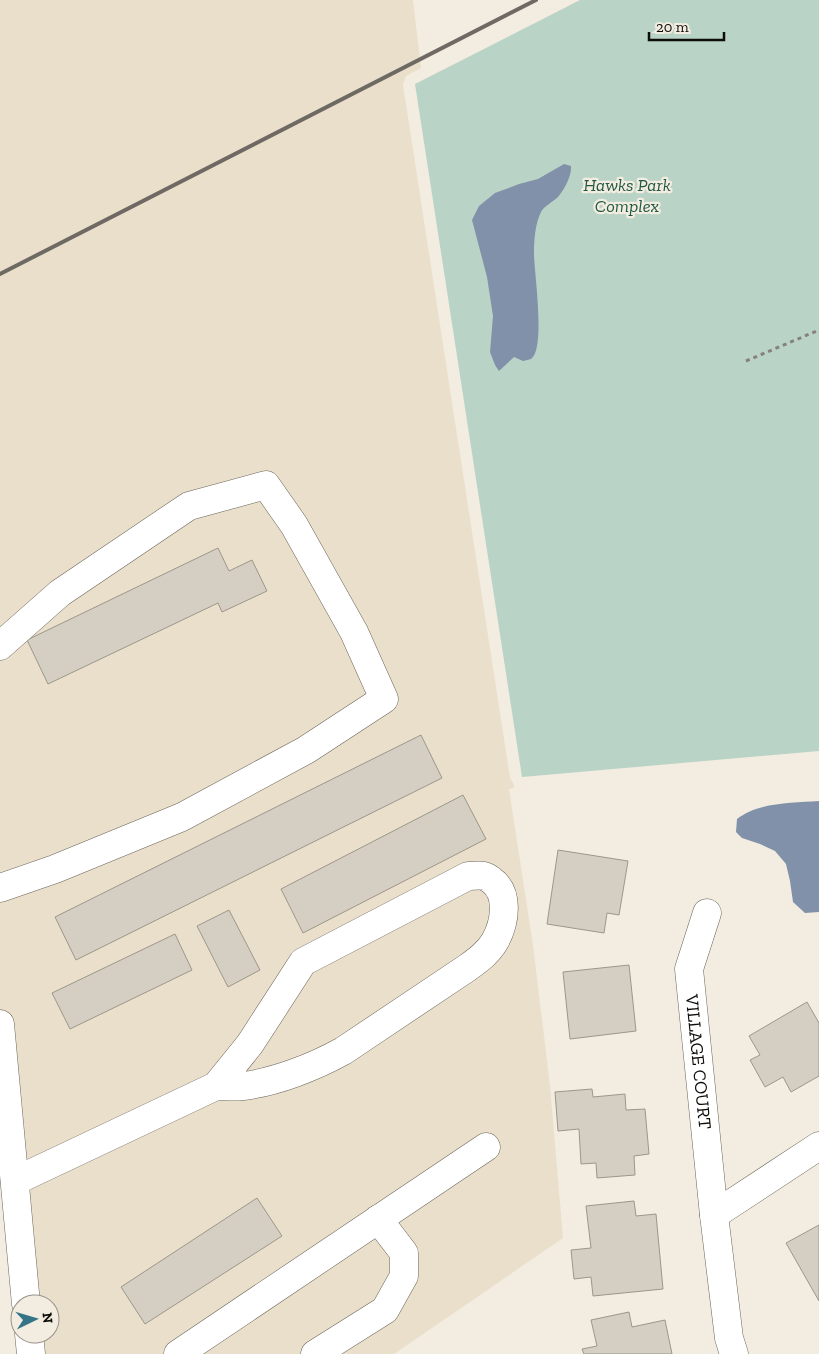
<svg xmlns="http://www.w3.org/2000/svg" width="819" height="1354" font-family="'Zilla Slab',serif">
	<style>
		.built { fill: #eadfcb }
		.green { fill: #b9d4c7 }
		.water { fill: #8191a9 }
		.building { fill: #d5cec2; stroke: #9d968a }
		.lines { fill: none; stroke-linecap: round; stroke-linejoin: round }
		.minor-casing { stroke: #6a6459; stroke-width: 29 }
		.path { stroke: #86827a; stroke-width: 3; stroke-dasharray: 4 4; stroke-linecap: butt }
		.minor { stroke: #fff; stroke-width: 28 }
		.rail { stroke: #6e6a63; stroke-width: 4 }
		.labels { text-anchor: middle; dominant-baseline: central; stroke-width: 4.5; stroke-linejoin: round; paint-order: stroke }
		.park-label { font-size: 18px; font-style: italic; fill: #205943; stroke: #f3ece0 }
		.street-label { font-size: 18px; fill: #0f0d09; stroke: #f3ece0 }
	</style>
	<rect width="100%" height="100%" fill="#f3ece0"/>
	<polygon class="built" points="0,0 413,0 421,68 406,76 403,85 510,778 514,785 514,788 509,789 533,945 550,1086 563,1238 394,1354 31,1354 29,1334 50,1334 50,1304 26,1304 0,1065"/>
	<polygon class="green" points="580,0 819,0 819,751 522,777 415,84"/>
	<g class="water">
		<path d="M 564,164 L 571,166 C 572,176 564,190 558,197 C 553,202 544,206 541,212 C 535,224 534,241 534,253 C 534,272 546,348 531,359 C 529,360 526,360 523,361 L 514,357 L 499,371 L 495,365 L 490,352 L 493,316 L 487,277 L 472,220 L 479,206 L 495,193 L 519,184 L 538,179 Z"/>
		<path d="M 819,801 L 819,912 L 805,913 L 793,902 L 790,881 L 786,864 L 775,851 L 760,844 L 742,838 L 736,832 L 737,819 C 759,802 792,803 819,801 Z"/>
	</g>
	<g class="building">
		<polygon points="218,548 229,571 252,560 267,591 222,612 218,603 48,684 27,640"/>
		<polygon points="421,735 442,778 76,960 55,917"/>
		<polygon points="463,795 486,839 303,933 281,889"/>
		<polygon points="558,850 628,861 619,915 607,913 604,933 547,924"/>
		<polygon points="229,910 260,970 228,987 197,926"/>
		<polygon points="175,934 192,970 70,1029 52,993"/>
		<polygon points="629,965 636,1031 570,1039 563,972"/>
		<polygon points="807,1002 819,1023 819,1076 791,1092 783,1077 765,1087 750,1060 760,1055 749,1036"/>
		<polygon points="592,1089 593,1097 625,1094 626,1110 645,1109 649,1154 634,1156 635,1175 597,1178 596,1163 581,1164 579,1129 558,1131 555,1092"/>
		<polygon points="257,1198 282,1236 145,1324 121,1287"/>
		<polygon points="634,1201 636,1216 656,1214 663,1289 593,1296 591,1277 574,1279 571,1250 591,1248 586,1206"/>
		<polygon points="819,1225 819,1301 786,1243"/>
		<polygon points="629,1312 632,1327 665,1320 672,1354 584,1354 582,1349 597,1346 591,1320"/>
	</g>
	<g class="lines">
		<g class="minor-casing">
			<g id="minor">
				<polyline points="0,646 60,593 189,506 266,485 294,525 354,632 384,699 306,750 182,817 55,869 0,888"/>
				<path id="s1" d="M 707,913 L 689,969 L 714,1215 L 729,1338 L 734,1354"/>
				<polyline points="0,1024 26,1304"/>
				<path d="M 15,1181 L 216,1086 L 250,1044 L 303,962 L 468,876 C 473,876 480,875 484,876 C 485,876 490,879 491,880 C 510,893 505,923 495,941 C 488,953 478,960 467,968 L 343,1051 C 314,1067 276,1082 243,1086 C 234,1087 224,1086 216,1086"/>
				<polyline points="714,1215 819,1146"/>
				<polyline points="29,1334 31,1354"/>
				<polyline points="178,1354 486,1147"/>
				<polyline points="315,1354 385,1310 404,1276 404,1253 378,1219"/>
			</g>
		</g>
		<polyline class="path" points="746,361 819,330"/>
		<use href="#minor" class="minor"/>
		<polyline class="rail" points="0,274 536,0"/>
	</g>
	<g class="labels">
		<g class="park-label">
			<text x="627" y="185">Hawks Park<tspan x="627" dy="21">Complex</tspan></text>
		</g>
		<g class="street-label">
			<text stroke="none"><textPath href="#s1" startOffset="152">VILLAGE COURT</textPath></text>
		</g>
	</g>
	<g transform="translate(35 1319) rotate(85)"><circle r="24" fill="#f3ece0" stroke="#98938a"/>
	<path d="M0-4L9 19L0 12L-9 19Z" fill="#337487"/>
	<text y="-8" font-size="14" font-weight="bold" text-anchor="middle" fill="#0f0d09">N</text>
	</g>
	<path d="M649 32v8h75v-8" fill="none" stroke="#0f0d09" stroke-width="2.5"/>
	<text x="656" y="32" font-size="15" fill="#0f0d09" stroke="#f3ece0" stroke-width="4" paint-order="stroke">20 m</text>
</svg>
